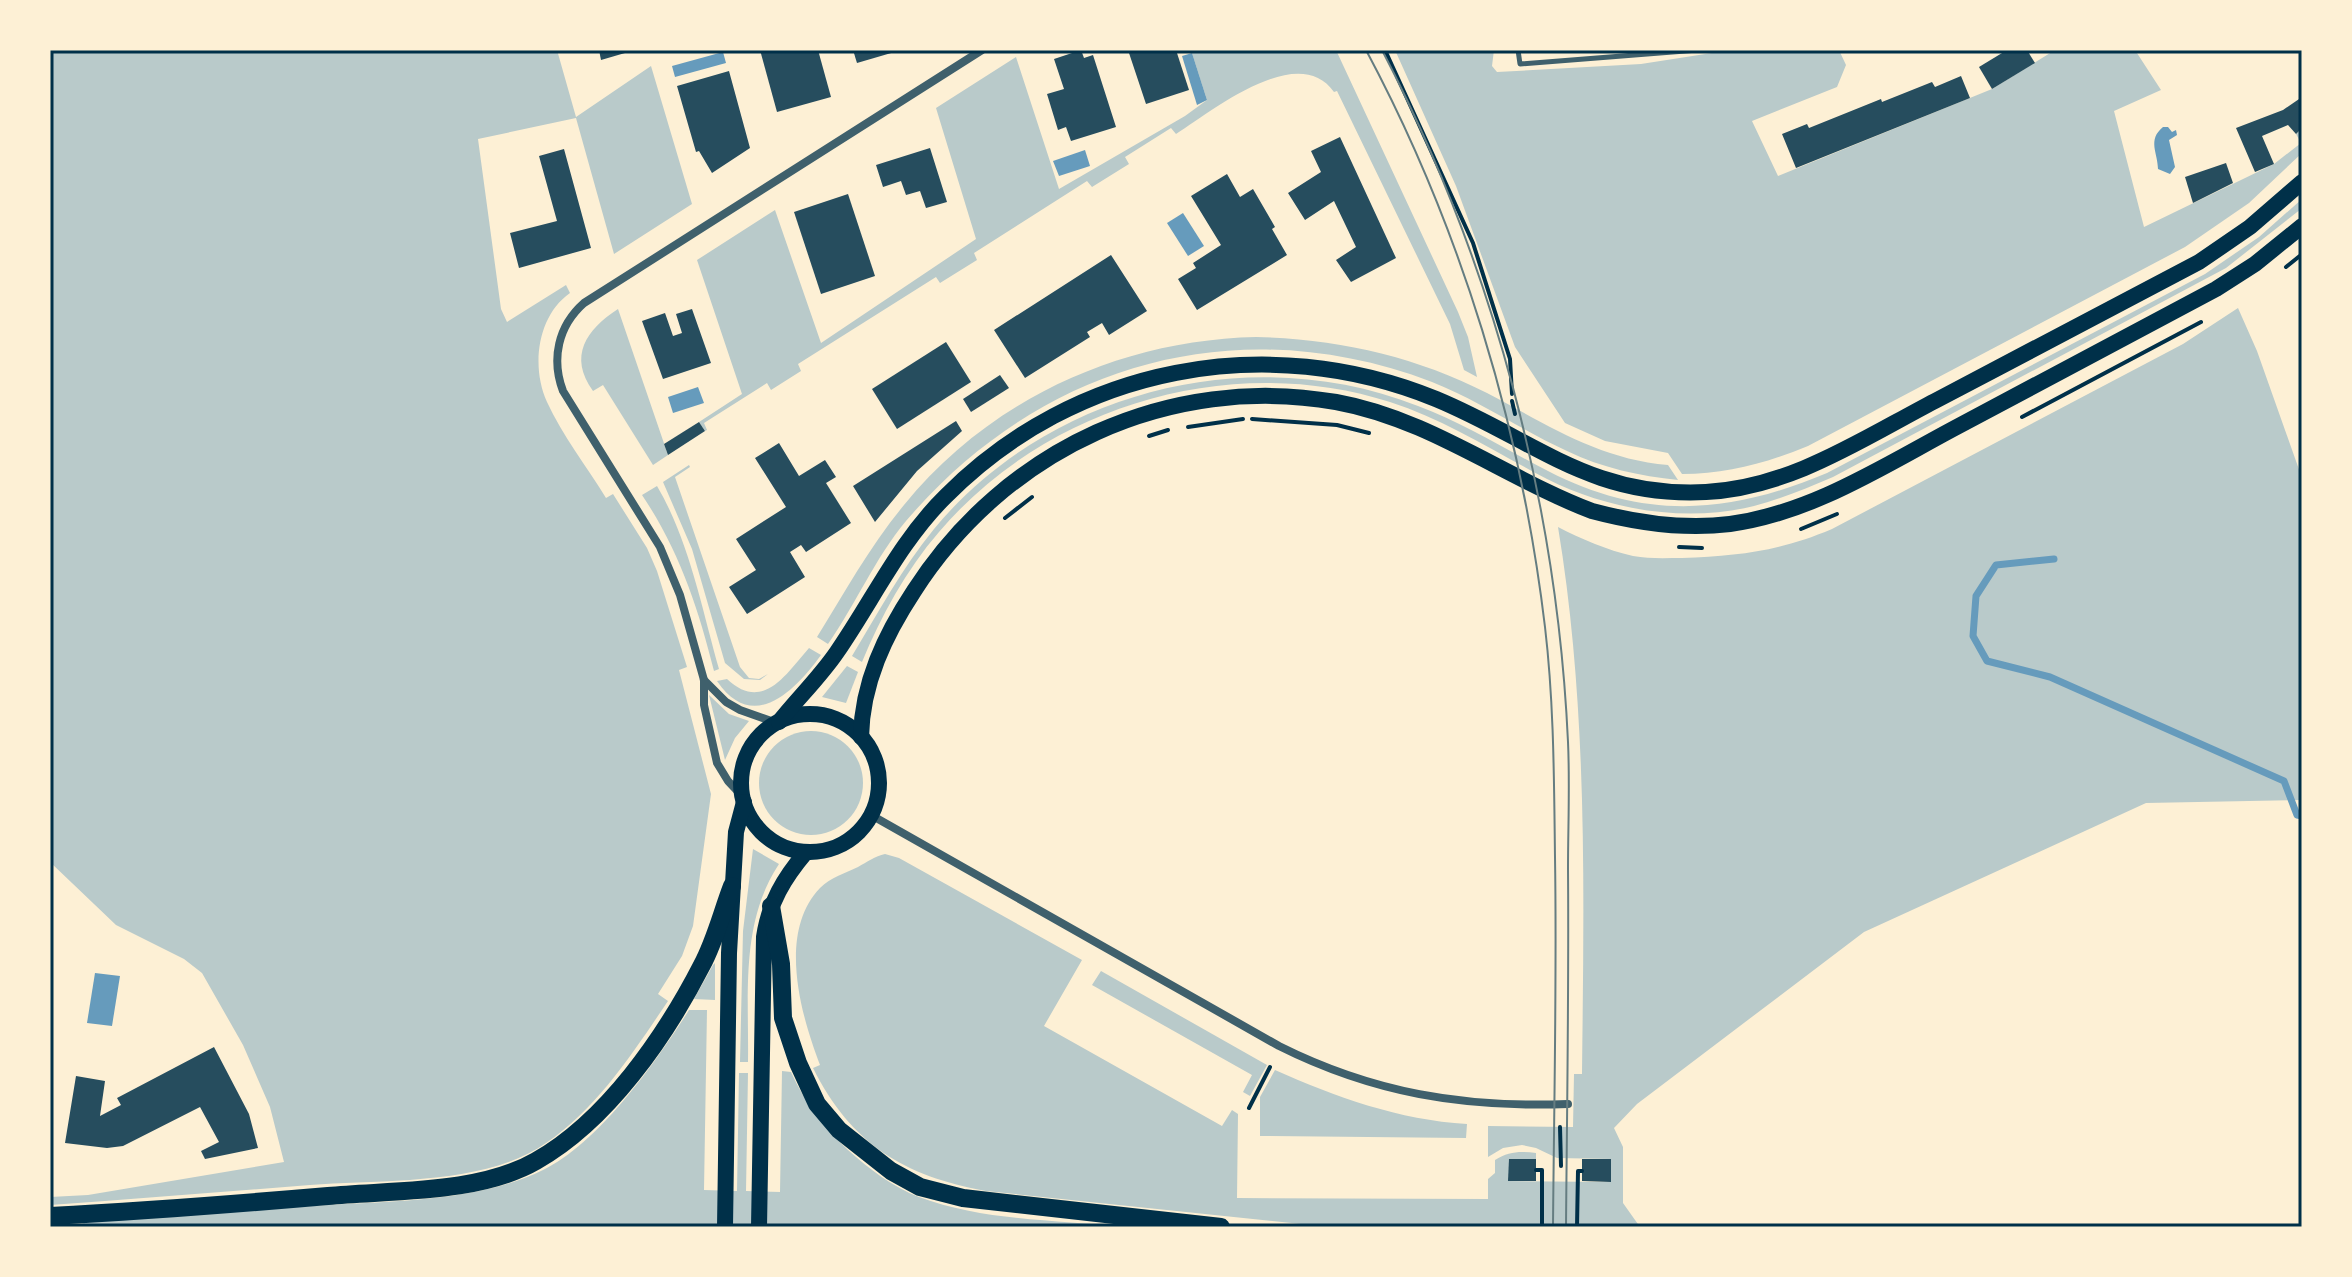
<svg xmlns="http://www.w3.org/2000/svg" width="2352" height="1277" font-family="'IBM Plex Sans',sans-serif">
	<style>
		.green { fill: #b9caca }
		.water { fill: #669bbc }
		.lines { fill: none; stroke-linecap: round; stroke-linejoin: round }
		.stream { stroke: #669bbc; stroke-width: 7 }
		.building { fill: #264d5e }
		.path { stroke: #003049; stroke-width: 4 }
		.service { stroke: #3f606c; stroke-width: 5 }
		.minor { stroke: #3f606c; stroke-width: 8 }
		.secondary { stroke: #003049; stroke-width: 16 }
		.trunk { stroke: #003049; stroke-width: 18 }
		.tram { stroke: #657d81; stroke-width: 2 }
		.neatline { fill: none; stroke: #003049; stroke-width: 3 }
	</style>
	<rect width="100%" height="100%" fill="#fdf0d5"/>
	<g class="green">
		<path d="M 50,50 L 557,50 L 576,117 L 651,66 L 692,204 L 614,254 L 576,118 L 478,139 L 501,309 L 507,322 L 566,285 L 570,293 C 537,316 531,367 547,402 C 562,435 587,467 606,498 L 613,494 L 647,548 L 657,571 L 687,667 L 679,670 L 711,794 L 693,926 L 682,956 L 658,994 L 668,1001 C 634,1051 598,1108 546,1143 C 484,1186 383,1179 310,1185 C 223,1192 137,1199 50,1205 L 50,1197 L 88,1195 L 284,1162 L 270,1107 L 243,1045 L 202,973 L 184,959 L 116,925 L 50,862 Z"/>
		<path d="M 1191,50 L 1336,50 L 1458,312 L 1468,337 L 1477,377 L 1464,370 L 1450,324 L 1337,91 L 1334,92 C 1298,41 1212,111 1176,134 L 1171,128 L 1125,157 L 1129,164 L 1092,187 L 1087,181 L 974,253 L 977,260 L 940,283 L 936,277 L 798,364 L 801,371 L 771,390 L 767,383 L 704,423 L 707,430 L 705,431 L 699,422 L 742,394 L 697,260 L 775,210 L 821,343 L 976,239 L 936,108 L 1016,57 L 1059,189 L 1185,116 L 1207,100 Z"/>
		<path d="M 1395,50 L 1494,50 L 1492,66 L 1497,72 L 1641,64 L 1731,50 L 1839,50 L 1846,65 L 1837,87 L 1752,121 L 1778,176 L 1992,89 L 2055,50 L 2135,50 L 2161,90 L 2114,111 L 2144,227 L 2274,164 L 2301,143 L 2296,134 L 2302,128 L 2302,153 L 2249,203 L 2185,247 L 1808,446 C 1766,463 1727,474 1682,474 L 1668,453 L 1605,441 L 1565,423 L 1515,347 L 1456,186 Z"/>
		<path d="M 2302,199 L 2301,209 L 2226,268 L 1833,477 C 1807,488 1781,499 1754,506 C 1685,523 1609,510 1547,479 C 1495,452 1446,420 1390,402 C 1231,351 1047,405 939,532 C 906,570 881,616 862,662 L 852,656 C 878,613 902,568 934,529 C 1049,390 1251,340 1418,406 C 1463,423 1505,449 1548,471 C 1645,521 1729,514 1827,473 L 2205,274 L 2259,237 Z"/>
		<path d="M 2238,308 L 2257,351 L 2302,478 L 2302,800 L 2146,803 L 1864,932 L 1637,1104 L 1614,1128 L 1623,1147 L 1623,1203 L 1640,1227 L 1330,1227 L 986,1191 C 904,1176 851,1144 813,1068 L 820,1065 C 801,1015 777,933 820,888 C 830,878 845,873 858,867 C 867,862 875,856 885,854 L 899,858 L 1082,960 L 1044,1026 L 1222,1126 L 1232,1110 L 1238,1114 L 1237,1198 L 1488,1199 L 1488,1179 L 1495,1173 L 1495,1160 C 1509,1151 1521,1151 1536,1153 L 1536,1159 L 1509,1159 L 1509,1181 L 1610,1182 L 1611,1159 L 1557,1158 L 1536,1148 L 1522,1145 L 1503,1148 L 1488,1157 L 1488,1126 L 1573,1127 L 1574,1074 L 1582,1074 C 1584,891 1588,708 1558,527 C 1581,539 1607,550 1633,556 C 1649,559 1666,558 1682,558 C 1739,556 1780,551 1832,529 L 2183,344 Z"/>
		<path d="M 618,309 L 668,455 L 653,465 L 603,385 L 593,391 C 568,356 586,330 618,309 Z"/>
		<path d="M 1256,337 C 1338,339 1414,356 1487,393 C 1548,425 1598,459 1668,465 L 1678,480 C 1640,476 1602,468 1567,451 C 1521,430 1480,401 1432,382 C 1237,308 1041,363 906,521 C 875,558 856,604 828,644 L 817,637 C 845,592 870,546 904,505 C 990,399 1121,340 1256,337 Z"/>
		<polygon points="689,465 690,467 675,477 740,667 749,678 759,679 768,674 760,680 744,679 725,663 692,549 663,482"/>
		<path d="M 657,486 C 689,540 702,609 719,669 L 714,671 C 698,607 679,550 642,495 Z"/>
		<path d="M 809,648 L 821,655 C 795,691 753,734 717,681 L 727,679 C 763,713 786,674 809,648 Z"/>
		<polygon points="847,666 858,672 846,703 822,697"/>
		<polygon points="709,695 729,714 749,721 735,738 725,760"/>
		<circle cx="811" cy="783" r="52"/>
		<path d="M 753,849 L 779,864 C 740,923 749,994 748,1062 L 740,1062 L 743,931 Z"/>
		<polygon points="715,963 715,1000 694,999 713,965"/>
		<polygon points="1101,971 1267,1065 1250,1096 1243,1092 1252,1075 1092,985"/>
		<path d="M 689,1010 L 707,1010 L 704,1190 L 737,1191 L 739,1073 L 748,1073 L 746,1191 L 780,1192 L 782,1071 L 791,1072 C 805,1103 823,1127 848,1150 C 869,1169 893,1187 919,1197 C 983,1221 1058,1220 1125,1227 L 78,1226 L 86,1222 C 167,1216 247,1210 328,1205 C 397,1201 480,1201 543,1170 C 599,1143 656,1062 689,1010 Z"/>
		<path d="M 1275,1070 C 1336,1097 1399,1120 1467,1124 L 1466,1138 L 1260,1136 L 1260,1097 Z"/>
	</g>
	<g class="water">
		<polygon points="723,52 726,63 675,77 672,66"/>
		<polygon points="1192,53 1207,100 1197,105 1182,56"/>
		<path d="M 2163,127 L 2168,127 L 2172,132 L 2176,130 L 2177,135 L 2169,140 L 2175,167 L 2170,174 L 2158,169 C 2158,153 2147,140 2163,127 Z"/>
		<polygon points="1085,150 1090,166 1059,176 1053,161"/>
		<polygon points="1183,213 1204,246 1188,256 1167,223"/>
		<polygon points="698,387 704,403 673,413 668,397"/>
		<polygon points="95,973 120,976 112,1026 87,1023"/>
	</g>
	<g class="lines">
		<polyline class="stream" points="2054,559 1996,565 1976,596 1973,636 1987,661 2050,677 2284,781 2297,815 2302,816"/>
	</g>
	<g class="building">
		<polygon points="599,50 624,50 625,53 601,60"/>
		<polygon points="760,50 818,50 831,97 777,112"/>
		<polygon points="853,50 898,50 898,51 857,63"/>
		<polygon points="1081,50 1084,58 1093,55 1116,127 1071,141 1066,127 1058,130 1047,94 1064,89 1054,59"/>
		<polygon points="1128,50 1176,50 1189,90 1146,104"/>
		<polygon points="2007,50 2027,50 2035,63 1992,89 1979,67"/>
		<polygon points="729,71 750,148 712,173 699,151 696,152 677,86"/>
		<polygon points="1961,76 1970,98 1796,168 1782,134 1807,124 1809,128 1881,99 1882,102 1932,82 1935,87"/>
		<polygon points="2302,97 2302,128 2296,134 2288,125 2262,136 2274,164 2255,172 2236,128 2283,110"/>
		<polygon points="1340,137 1396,258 1351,282 1336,260 1356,247 1334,201 1305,220 1288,193 1321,172 1311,151"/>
		<polygon points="930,148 947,202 926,208 920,191 906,195 901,181 883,187 876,165"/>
		<polygon points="564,149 591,248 519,268 510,233 557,221 539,156"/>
		<polygon points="2226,163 2233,183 2193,203 2185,177"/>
		<polygon points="1227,174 1240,197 1253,189 1275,227 1272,229 1287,255 1197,310 1178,279 1196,268 1193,263 1221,245 1191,196"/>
		<polygon points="848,194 875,276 821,294 794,212"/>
		<polygon points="1111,255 1147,311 1109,335 1102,323 1087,332 1090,337 1025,378 994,330"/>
		<polygon points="692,309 711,363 663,379 642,321 665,313 673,336 682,333 676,314"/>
		<polygon points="946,342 971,382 897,429 872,389"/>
		<polygon points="1000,375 1009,388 971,412 963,399"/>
		<polygon points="956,421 962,431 917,471 875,522 853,486"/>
		<polygon points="699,422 705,431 668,455 664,444"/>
		<polygon points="779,443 799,476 825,460 836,477 826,483 851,523 806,552 801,545 790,552 805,577 747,614 729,587 756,570 736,539 786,507 755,458"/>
		<polygon points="214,1047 249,1114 258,1148 205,1159 201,1151 219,1142 200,1107 123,1146 107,1148 65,1143 76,1076 105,1081 100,1116 121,1105 117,1098"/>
		<polygon points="1509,1159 1536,1159 1536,1181 1508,1181"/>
		<polygon points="1582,1159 1611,1159 1611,1182 1582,1181"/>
	</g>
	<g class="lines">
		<g class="path">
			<polyline points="1385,50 1473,243 1510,359 1512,394"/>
			<polyline points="2286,267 2301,255"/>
			<polyline points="1512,401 1515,414"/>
			<polyline points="2022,417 2201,322"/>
			<polyline points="1252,419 1337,425 1369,433"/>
			<polyline points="1188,427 1243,419"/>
			<polyline points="1149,436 1168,430"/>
			<polyline points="1005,518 1032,497"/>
			<polyline points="1801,529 1837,514"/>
			<polyline points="1679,547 1702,548"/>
			<polyline points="1249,1108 1270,1067"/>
			<polyline points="1560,1127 1561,1166"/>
			<polyline points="1536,1170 1542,1170 1542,1227"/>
			<polyline points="1577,1227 1578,1171 1582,1171"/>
		</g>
		<polyline class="service" points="1518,50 1520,64 1698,50"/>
		<g class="minor">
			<polyline points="704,680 726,702 740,710 777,723"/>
			<path d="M 743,797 L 728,781 L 717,763 L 704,705 L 704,680 L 680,595 L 660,547 L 563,391 C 551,359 558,326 584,303 L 982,50"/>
			<path d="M 871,815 L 1279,1046 C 1373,1093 1463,1108 1568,1104"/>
		</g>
		<g class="secondary">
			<circle cx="810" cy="783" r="69"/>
			<path d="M 779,722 C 798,698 820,677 837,652 C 873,600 900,541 946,496 C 1075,366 1267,330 1436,399 C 1535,440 1590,498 1706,492 C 1790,488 1862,439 1935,401 C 2023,355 2110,308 2199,262 L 2250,227 L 2302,182"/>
			<path d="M 861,737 C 862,683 885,635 914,591 C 1005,449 1169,373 1336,402 C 1430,419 1505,478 1592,511 C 1637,523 1683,530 1730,524 C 1811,513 1882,467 1953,429 C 2040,383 2128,336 2216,289 L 2255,264 L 2302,226"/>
			<polyline points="725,1227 729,953 736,832 744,802"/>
			<path d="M 759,1227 L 764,937 C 769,903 784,878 806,852"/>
		</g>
		<g class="trunk">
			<polyline points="771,906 781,964 783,1018 798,1063 817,1104 839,1130 891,1171 920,1187 963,1198 1221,1227"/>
			<path d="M 50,1216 C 143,1211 235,1204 328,1196 C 392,1190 479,1194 536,1161 C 607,1121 665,1037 702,965 C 715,941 722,912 732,886"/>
		</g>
		<g class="tram">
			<path d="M 1366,50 C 1461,228 1521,426 1545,627 C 1554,703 1554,780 1555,857 C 1557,980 1554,1104 1553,1227"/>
			<path d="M 1382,50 C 1493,263 1557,502 1568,742 C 1570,784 1568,827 1568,869 C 1569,988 1567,1108 1566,1227"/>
		</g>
	</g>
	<rect width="2352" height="1277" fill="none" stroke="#fdf0d5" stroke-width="104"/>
	<rect x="52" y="52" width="2248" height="1173" class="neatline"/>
</svg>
